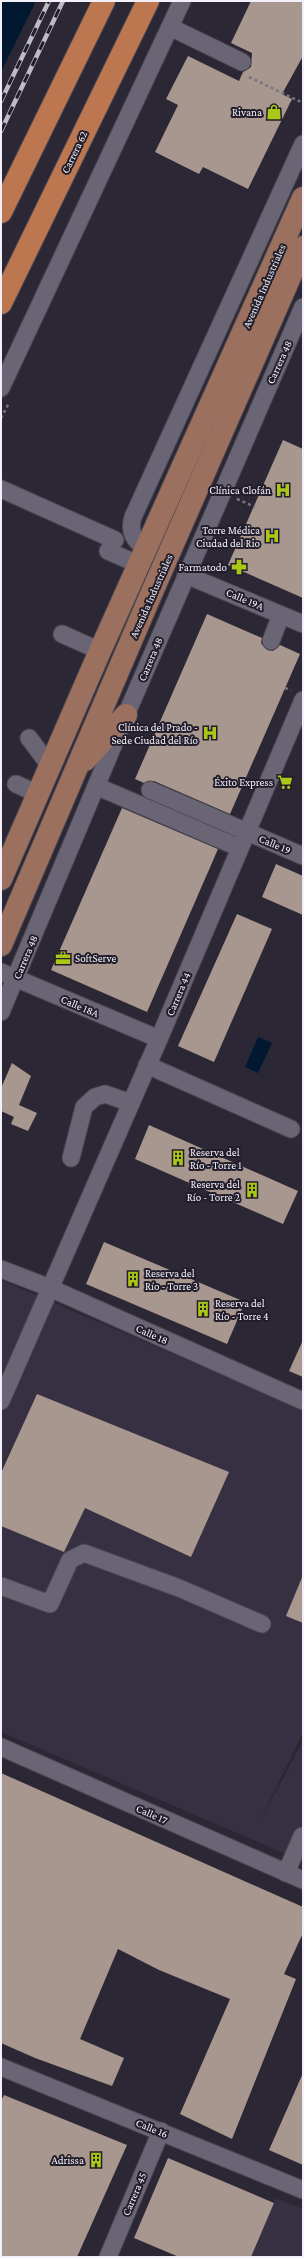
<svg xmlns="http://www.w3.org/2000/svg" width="304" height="2258" font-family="'Crimson Pro',serif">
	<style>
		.built { fill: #373043 }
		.water { fill: #001931 }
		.building { fill: #a8978e }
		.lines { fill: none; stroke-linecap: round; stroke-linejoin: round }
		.minor-casing { stroke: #4a4650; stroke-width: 19 }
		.major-casing { stroke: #4a4650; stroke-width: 24 }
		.highway-casing { stroke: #4a4650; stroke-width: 24 }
		.path { stroke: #797480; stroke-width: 2.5; stroke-dasharray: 3 3; stroke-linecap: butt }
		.minor { stroke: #6a6574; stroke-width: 17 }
		.major { stroke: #9c705e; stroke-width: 22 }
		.highway { stroke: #bd7750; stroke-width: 22 }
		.rail-casing { stroke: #bebbc5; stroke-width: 4.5 }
		.rail { stroke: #221d2a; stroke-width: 3; stroke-dasharray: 9; stroke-linecap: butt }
		.labels { text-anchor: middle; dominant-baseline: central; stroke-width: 4; stroke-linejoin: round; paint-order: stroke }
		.poi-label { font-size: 11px; fill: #f3f0f9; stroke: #221d2a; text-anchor: end }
		.street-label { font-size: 11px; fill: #f3f0f9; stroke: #221d2a }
	</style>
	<rect width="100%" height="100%" fill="#2c2734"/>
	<g class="built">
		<polygon points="1,1280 303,1410 303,1732 259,1823 303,1741 303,1861 1,1732"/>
		<polygon points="276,2198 303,2209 303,2257 251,2257"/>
	</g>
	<g class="water">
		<polygon points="1,1 36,1 1,72"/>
		<polygon points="258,1037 272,1043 258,1073 245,1067"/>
	</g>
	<g class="building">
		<polygon points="251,1 303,1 303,56 282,94 292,99 248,189 203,167 199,174 155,152 178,105 166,99 188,56 239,81 243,72 251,67 252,53 231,43"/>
		<polygon points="283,440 303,449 303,598 228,565"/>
		<polygon points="207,614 262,638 261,643 267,650 273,651 280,645 300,654 230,814 154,781 144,783 135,779"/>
		<polygon points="122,808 218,849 147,1012 51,970"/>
		<polygon points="276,864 303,876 303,915 262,897"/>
		<polygon points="237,914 272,929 214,1062 178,1046"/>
		<polygon points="12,1063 31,1076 19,1105 37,1113 28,1131 11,1124 14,1117 1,1111 1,1088"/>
		<polygon points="149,1125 298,1191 283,1224 135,1159"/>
		<polygon points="104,1242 245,1302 227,1344 86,1284"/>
		<polygon points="303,1340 303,1377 289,1371"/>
		<polygon points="37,1394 229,1472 191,1557 85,1508 64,1552 1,1526 1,1473"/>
		<polygon points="303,1575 303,1623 286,1616"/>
		<polygon points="1,1773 303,1907 303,1933 284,1974 296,1979 232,2139 180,2114 230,1999 159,1970 118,1949 80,2039 124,2058 112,2086 35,2058 1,2043"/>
		<polygon points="303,2073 303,2165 269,2150"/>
		<polygon points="4,2095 127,2145 77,2257 1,2257 1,2101"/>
		<polygon points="168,2158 274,2203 251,2257 179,2257 134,2238"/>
	</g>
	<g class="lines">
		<g class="minor-casing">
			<g id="minor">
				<polyline points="170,27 242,62"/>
				<polyline points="1,388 182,1"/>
				<polyline points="1,489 115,540"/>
				<path d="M 146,550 C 135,540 128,533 133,517 L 303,144"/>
				<polyline points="108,551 140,565"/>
				<polyline points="186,575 303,624"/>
				<polyline points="62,634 100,651"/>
				<polyline points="271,641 281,615"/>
				<polyline points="29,738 50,766"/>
				<polyline points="16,784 38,794"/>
				<polyline points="103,789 240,848"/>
				<polyline points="150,790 303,856"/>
				<polyline points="1,972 159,1039"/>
				<polyline points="1,1012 126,715 303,307"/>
				<polyline points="147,1065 291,1129"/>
				<polyline points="71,1158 84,1107 95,1097 105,1094 131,1103"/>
				<polyline points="1,1269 50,1288 303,1401"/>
				<polyline points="1,1401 159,1039 303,700"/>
				<polyline points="1,1586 50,1604 70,1560 84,1553 179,1588 262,1624"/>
				<polyline points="1,1747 303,1880"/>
				<polyline points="286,1873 302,1836"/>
				<polyline points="1,2067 303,2190"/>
				<polyline points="108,2257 161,2131"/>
			</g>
		</g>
		<g class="major-casing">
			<g id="major">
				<polyline points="85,760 126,715"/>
				<polyline points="1,879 100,651 303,198"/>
				<polyline points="1,945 152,592 303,247"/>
			</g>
		</g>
		<g class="highway-casing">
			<g id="highway">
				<polyline points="1,212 104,1"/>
				<polyline points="1,303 148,1"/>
			</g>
		</g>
		<g class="path">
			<polyline points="249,77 303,103"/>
			<polyline points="1,418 9,403"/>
			<polyline points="237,499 255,507"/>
			<polyline points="285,688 291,690"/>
		</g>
		<use href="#minor" class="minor"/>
		<use href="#major" class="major"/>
		<use href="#highway" class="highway"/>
		<g class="rail-casing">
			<g id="rail">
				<polyline points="1,101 49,1"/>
				<polyline points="1,131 63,1"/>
			</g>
		</g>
		<use href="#rail" class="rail"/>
	</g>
	<defs>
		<g id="shop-bare" transform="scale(1.2)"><path d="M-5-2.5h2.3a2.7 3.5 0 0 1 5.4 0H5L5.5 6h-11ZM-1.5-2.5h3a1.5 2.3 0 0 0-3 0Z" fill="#aac717" stroke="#221d2a" stroke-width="2.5" paint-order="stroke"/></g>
		<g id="hospital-bare" transform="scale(1.2)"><path d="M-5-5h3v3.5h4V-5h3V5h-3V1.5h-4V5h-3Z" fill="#aac717" stroke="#221d2a" stroke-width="2.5" paint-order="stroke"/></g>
		<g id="pharmacy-bare" transform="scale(1.2)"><path d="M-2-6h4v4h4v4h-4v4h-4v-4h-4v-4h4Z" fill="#aac717" stroke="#221d2a" stroke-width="2.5" paint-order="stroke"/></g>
		<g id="supermarket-bare" transform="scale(1.2)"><path d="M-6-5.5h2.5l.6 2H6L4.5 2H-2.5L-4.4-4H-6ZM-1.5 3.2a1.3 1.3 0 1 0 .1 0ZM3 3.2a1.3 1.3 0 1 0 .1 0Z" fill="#aac717" stroke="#221d2a" stroke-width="2.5" paint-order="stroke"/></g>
		<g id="office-bare" transform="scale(1.2)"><path d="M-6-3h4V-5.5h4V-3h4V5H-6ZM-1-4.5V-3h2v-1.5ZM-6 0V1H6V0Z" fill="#aac717" stroke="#221d2a" stroke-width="2.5" paint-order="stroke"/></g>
		<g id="building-bare" transform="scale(1.2)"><path d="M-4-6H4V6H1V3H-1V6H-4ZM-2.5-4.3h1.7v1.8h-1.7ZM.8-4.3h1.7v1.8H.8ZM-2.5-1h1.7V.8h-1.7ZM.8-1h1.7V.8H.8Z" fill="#aac717" stroke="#221d2a" stroke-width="2.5" paint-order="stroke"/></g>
	</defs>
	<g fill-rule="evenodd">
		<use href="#shop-bare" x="274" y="112"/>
		<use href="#hospital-bare" x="283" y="490"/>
		<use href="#hospital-bare" x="272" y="536"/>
		<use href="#pharmacy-bare" x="239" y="567"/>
		<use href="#hospital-bare" x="210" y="733"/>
		<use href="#supermarket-bare" x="285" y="782"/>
		<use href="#office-bare" x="63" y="958"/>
		<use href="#building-bare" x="178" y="1158"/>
		<use href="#building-bare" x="252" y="1190"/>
		<use href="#building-bare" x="133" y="1279"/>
		<use href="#building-bare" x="203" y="1309"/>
		<use href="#building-bare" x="96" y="2160"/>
	</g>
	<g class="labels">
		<g class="poi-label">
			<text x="262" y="112">Rivana</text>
			<text x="271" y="490">Clínica Clofán</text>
			<text x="260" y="530">Torre Médica<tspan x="260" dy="13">Ciudad del Rio</tspan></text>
			<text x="227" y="567">Farmatodo</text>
			<text x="198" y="727">Clínica del Prado -<tspan x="198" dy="13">Sede Ciudad del Río</tspan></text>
			<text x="273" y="782">Éxito Express</text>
			<text x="75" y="958" text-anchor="start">SoftServe</text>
			<text x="190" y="1152" text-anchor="start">Reserva del<tspan x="190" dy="13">Río - Torre 1</tspan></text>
			<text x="240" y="1184">Reserva del<tspan x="240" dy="13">Río - Torre 2</tspan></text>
			<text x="145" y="1273" text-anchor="start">Reserva del<tspan x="145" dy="13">Río - Torre 3</tspan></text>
			<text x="215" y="1303" text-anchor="start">Reserva del<tspan x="215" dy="13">Río - Torre 4</tspan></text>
			<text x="84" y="2160">Adrissa</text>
		</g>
		<g class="street-label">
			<text transform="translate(74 152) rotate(-64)">Carrera 62</text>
			<text transform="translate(264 286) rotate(-66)">Avenida Industriales</text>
			<text transform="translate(279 362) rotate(-66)">Carrera 48</text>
			<text transform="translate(151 596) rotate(-66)">Avenida Industriales</text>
			<text transform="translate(245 599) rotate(23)">Calle 19A</text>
			<text transform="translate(150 659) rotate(-67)">Carrera 48</text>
			<text transform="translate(275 844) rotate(23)">Calle 19</text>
			<text transform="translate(25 957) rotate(-67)">Carrera 48</text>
			<text transform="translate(178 994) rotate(-67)">Carrera 44</text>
			<text transform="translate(80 1006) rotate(23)">Calle 18A</text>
			<text transform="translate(152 1334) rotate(24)">Calle 18</text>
			<text transform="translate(152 1814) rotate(24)">Calle 17</text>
			<text transform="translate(152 2128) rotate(22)">Calle 16</text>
			<text transform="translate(134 2194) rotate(-67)">Carrera 45</text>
		</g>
	</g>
	<rect width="304" height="2258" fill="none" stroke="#f3f0f9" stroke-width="4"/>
</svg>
